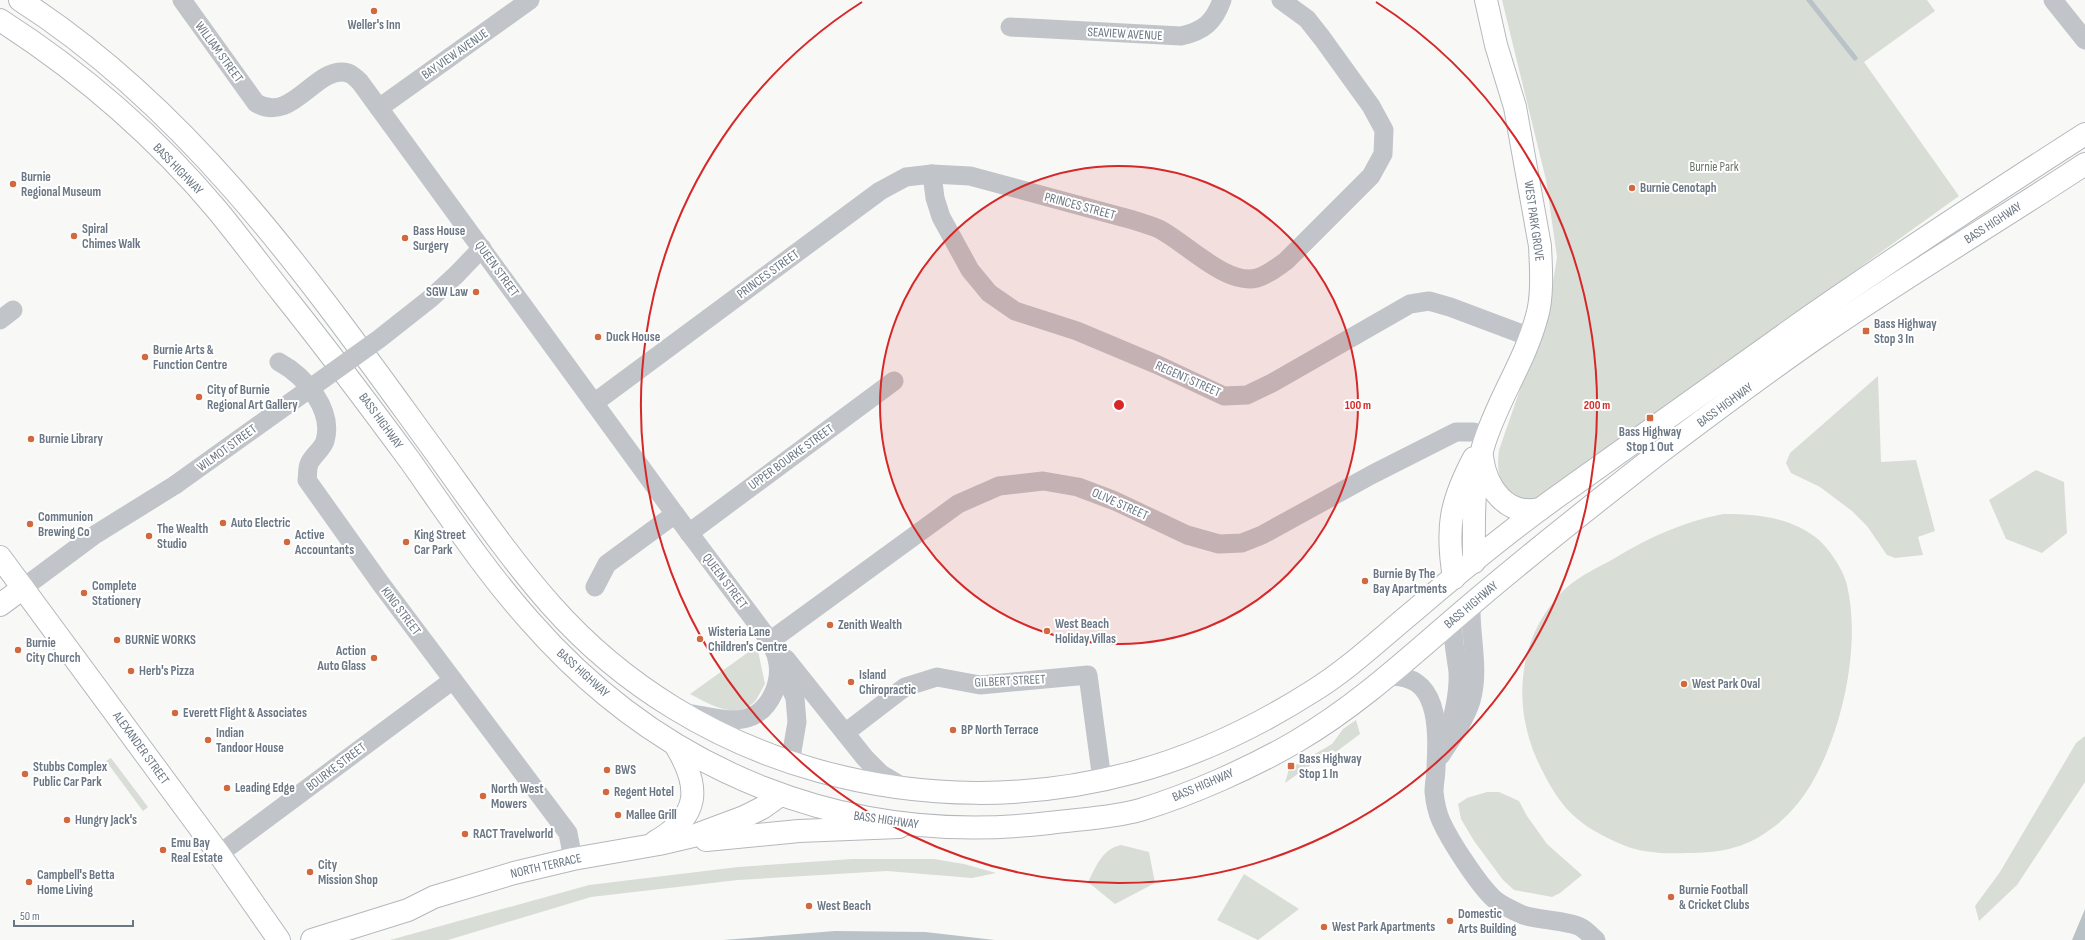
<svg xmlns="http://www.w3.org/2000/svg" width="2085" height="940" font-family="'Sofia Sans Condensed',sans-serif">
	<style>
		.green { fill: #d8ddd6 }
		.water { fill: #b9c2c7 }
		.lines { fill: none; stroke-linecap: round; stroke-linejoin: round }
		.stream { stroke: #b9c2c7; stroke-width: 5 }
		.secondary-casing { stroke: #b3b8bc; stroke-width: 24 }
		.highway-casing { stroke: #b4b7bb; stroke-width: 24 }
		.street { stroke: #c1c4c8; stroke-width: 19 }
		.secondary { stroke: #fff; stroke-width: 22 }
		.highway { stroke: #fff; stroke-width: 22 }
		.street-bridge { stroke: #c1c4c8; stroke-width: 19 }
		.ring { fill: none; stroke: #d62828; stroke-width: 2 }
		.poi-dot { fill: #d2693e; stroke: #fff; stroke-width: 1.5 }
		.labels { text-anchor: middle; dominant-baseline: central; stroke-width: 4; stroke-linejoin: round; paint-order: stroke }
		.poi-label { font-size: 13px; font-weight: bold; fill: #6b7784; stroke: #fff; text-anchor: start }
		.street-label { font-size: 13px; fill: #6b7784; stroke: #fff }
		.park-label { font-size: 13px; fill: #677765; stroke: #fff }
		.centre { fill: #d62828; stroke: #fff; stroke-width: 2 }
		.ring-label { font-size: 12px; text-anchor: middle; font-weight: bold; fill: #d62828; stroke: #fff; stroke-width: 4; stroke-linejoin: round; paint-order: stroke }
	</style>
	<rect width="100%" height="100%" fill="#f8f9f7"/>
	<g class="green">
		<path d="M 1502,0 L 1927,0 L 1935,11 L 1864,62 L 1959,196 L 1531,504 L 1512,502 C 1500,481 1496,474 1499,450 L 1549,306 L 1557,257 L 1546,180 Z"/>
		<polygon points="1878,376 1881,462 1916,460 1935,531 1918,537 1923,555 1895,558 1887,555 1867,526 1852,511 1820,487 1791,473 1786,463 1790,453"/>
		<polygon points="2036,470 2064,482 2067,533 2042,553 2006,539 1989,500"/>
		<path d="M 1723,514 C 1757,514 1792,517 1819,540 C 1830,550 1844,571 1847,585 C 1861,645 1843,728 1813,781 C 1803,799 1788,817 1771,829 C 1744,849 1719,853 1686,853 C 1665,854 1642,853 1623,845 C 1576,825 1560,808 1538,762 C 1511,704 1518,635 1565,589 C 1579,576 1599,567 1615,558 C 1649,537 1683,522 1723,514 Z"/>
		<path d="M 757,646 L 765,684 C 762,689 759,695 756,700 C 738,722 709,704 690,694 Z"/>
		<polygon points="1356,720 1360,734 1336,752 1332,750 1285,783 1289,769 1332,744 1343,729"/>
		<polygon points="2085,736 2085,782 2017,885 1979,921 1975,906 2000,872 2076,743"/>
		<polygon points="111,758 148,807 143,811 106,761"/>
		<polygon points="1487,792 1499,792 1519,801 1527,816 1547,844 1582,875 1560,893 1552,897 1514,890 1503,880 1474,841 1461,819 1458,804 1467,798"/>
		<path d="M 1121,845 L 1149,852 L 1155,883 L 1115,904 L 1088,882 C 1096,867 1102,849 1121,845 Z"/>
		<polygon points="852,859 934,859 964,864 996,873 972,878 887,871 738,880 591,897 448,940 390,940 589,885 738,867"/>
		<polygon points="1244,874 1299,909 1258,940 1217,920"/>
	</g>
	<g class="water">
		<polygon points="2085,909 2085,940 2072,940"/>
		<polygon points="835,931 925,932 995,940 723,940"/>
	</g>
	<g class="lines">
		<polyline class="stream" points="1809,0 1855,58"/>
		<g class="secondary-casing">
			<g id="secondary">
				<path d="M 1482,457 C 1486,487 1506,517 1540,509"/>
				<polyline points="0,557 219,854 279,940"/>
				<path d="M 1474,562 C 1474,524 1472,484 1483,447 C 1496,402 1525,362 1537,316 C 1543,296 1541,267 1540,246 L 1515,107 L 1496,45 L 1486,0"/>
				<path d="M 1454,578 C 1446,528 1450,503 1474,458"/>
				<polyline points="0,605 23,588"/>
				<polyline points="706,840 799,831 899,827"/>
				<path d="M 655,842 C 700,816 701,788 676,746"/>
				<polyline points="312,940 408,910 434,897 514,873 573,859 659,844 693,836 744,817 762,808 779,796"/>
			</g>
		</g>
		<g class="highway-casing">
			<g id="highway">
				<path d="M 20,0 C 190,109 308,277 425,438 C 466,494 505,553 551,605 C 695,768 927,829 1135,772 C 1197,755 1258,726 1313,691 C 1350,668 1381,638 1415,610 C 1464,568 1515,526 1568,489 C 1646,433 1724,377 1802,322 C 1895,257 1990,195 2085,134"/>
				<path d="M 0,20 C 81,72 156,137 218,211 C 240,238 261,266 283,294 C 327,349 369,405 411,462 C 449,516 486,572 530,621 C 663,773 847,847 1049,823 C 1079,819 1112,818 1140,810 C 1190,795 1253,767 1297,741 C 1362,703 1417,650 1474,602 C 1534,551 1596,502 1659,453 C 1712,413 1765,373 1819,336 C 1906,276 1997,222 2085,164"/>
			</g>
		</g>
		<g class="street">
			<path d="M 182,0 L 256,103 C 293,125 316,64 348,73 C 352,74 357,79 360,82 L 675,514 L 770,641 L 795,698 L 797,722 L 790,763"/>
			<polyline points="2053,0 2085,40"/>
			<path d="M 1010,27 L 1181,36 C 1204,31 1214,22 1222,0"/>
			<polyline points="379,108 530,0"/>
			<polyline points="932,174 935,198 941,217 970,270 989,293 1015,311 1077,331 1158,365 1224,396 1247,395 1272,383 1410,304 1429,301 1450,307 1530,337"/>
			<polyline points="456,275 482,248"/>
			<polyline points="0,320 13,310"/>
			<path d="M 279,362 C 305,376 334,410 325,441 C 322,450 312,456 309,464 C 307,469 308,475 307,480 L 381,584 L 568,833 L 573,859"/>
			<path d="M 594,403 L 880,191 L 906,177 L 932,174 L 970,176 L 1133,220 C 1142,223 1151,225 1159,229 C 1185,242 1226,286 1257,278 C 1268,275 1276,268 1286,261 L 1371,176 L 1383,154 L 1384,130 L 1371,106 L 1322,38 L 1307,19 L 1281,0"/>
			<polyline points="689,533 894,381"/>
			<polyline points="595,587 607,564 675,514"/>
			<polyline points="23,588 93,536 175,485"/>
			<polyline points="770,641 958,504 999,486 1043,481 1078,487 1115,501 1187,535 1219,544 1242,543 1262,535 1373,474 1456,432 1474,432 1487,436"/>
			<polyline points="786,659 865,758 881,774 901,786"/>
			<path d="M 1385,677 C 1440,670 1438,729 1436,768 C 1436,776 1434,784 1434,792 C 1435,802 1437,812 1441,821 C 1450,841 1478,884 1494,899 C 1501,905 1514,911 1523,915 C 1537,920 1572,921 1582,928 C 1587,931 1591,936 1596,940"/>
			<path d="M 693,714 C 726,720 757,730 774,692 C 778,682 780,670 777,659"/>
			<path d="M 1450,727 C 1455,709 1459,691 1458,672 C 1456,654 1452,640 1453,620"/>
			<polyline points="845,733 905,687 937,677 980,685 1088,675 1102,780"/>
			<path d="M 1441,755 C 1452,738 1465,720 1471,701 C 1480,669 1470,637 1471,605"/>
			<polyline points="219,854 453,680"/>
		</g>
		<use href="#secondary" class="secondary"/>
		<use href="#highway" class="highway"/>
		<polyline class="street-bridge" points="175,485 379,339 431,298 456,275"/>
	</g>
	<circle cx="1119" cy="405" r="239" fill="#d62828" fill-opacity=".12"/>
	<g class="ring">
		<circle cx="1119" cy="405" r="239"/>
		<path d="M1376 2A478 478 0 1 1 862 2"/>
	</g>
	<g class="poi-dot">
		<circle cx="374" cy="11" r="4"/>
		<circle cx="13" cy="184" r="4"/>
		<circle cx="1632" cy="188" r="4"/>
		<circle cx="74" cy="236" r="4"/>
		<circle cx="405" cy="238" r="4"/>
		<circle cx="476" cy="292" r="4"/>
		<rect x="1862" y="327" width="8" height="8" rx="2"/>
		<circle cx="598" cy="337" r="4"/>
		<circle cx="145" cy="357" r="4"/>
		<circle cx="199" cy="397" r="4"/>
		<rect x="1646" y="414" width="8" height="8" rx="2"/>
		<circle cx="31" cy="439" r="4"/>
		<circle cx="223" cy="523" r="4"/>
		<circle cx="30" cy="524" r="4"/>
		<circle cx="149" cy="536" r="4"/>
		<circle cx="287" cy="542" r="4"/>
		<circle cx="406" cy="542" r="4"/>
		<circle cx="1365" cy="581" r="4"/>
		<circle cx="84" cy="593" r="4"/>
		<circle cx="830" cy="625" r="4"/>
		<circle cx="1047" cy="631" r="4"/>
		<circle cx="700" cy="639" r="4"/>
		<circle cx="117" cy="640" r="4"/>
		<circle cx="18" cy="650" r="4"/>
		<circle cx="374" cy="658" r="4"/>
		<circle cx="131" cy="671" r="4"/>
		<circle cx="851" cy="682" r="4"/>
		<circle cx="1684" cy="684" r="4"/>
		<circle cx="175" cy="713" r="4"/>
		<circle cx="953" cy="730" r="4"/>
		<circle cx="208" cy="740" r="4"/>
		<rect x="1287" y="762" width="8" height="8" rx="2"/>
		<circle cx="607" cy="770" r="4"/>
		<circle cx="25" cy="774" r="4"/>
		<circle cx="227" cy="788" r="4"/>
		<circle cx="606" cy="792" r="4"/>
		<circle cx="483" cy="796" r="4"/>
		<circle cx="618" cy="815" r="4"/>
		<circle cx="67" cy="820" r="4"/>
		<circle cx="465" cy="834" r="4"/>
		<circle cx="163" cy="850" r="4"/>
		<circle cx="310" cy="872" r="4"/>
		<circle cx="29" cy="882" r="4"/>
		<circle cx="1671" cy="897" r="4"/>
		<circle cx="809" cy="906" r="4"/>
		<circle cx="1450" cy="921" r="4"/>
		<circle cx="1324" cy="927" r="4"/>
	</g>
	<g class="labels">
		<g class="poi-label">
			<text x="374" y="25" text-anchor="middle">Weller's Inn</text>
			<text x="21" y="177">Burnie<tspan x="21" dy="15">Regional Museum</tspan></text>
			<text x="1640" y="188">Burnie Cenotaph</text>
			<text x="82" y="229">Spiral<tspan x="82" dy="15">Chimes Walk</tspan></text>
			<text x="413" y="231">Bass House<tspan x="413" dy="15">Surgery</tspan></text>
			<text x="468" y="292" text-anchor="end">SGW Law</text>
			<text x="1874" y="324">Bass Highway<tspan x="1874" dy="15">Stop 3 In</tspan></text>
			<text x="606" y="337">Duck House</text>
			<text x="153" y="350">Burnie Arts &amp;<tspan x="153" dy="15">Function Centre</tspan></text>
			<text x="207" y="390">City of Burnie<tspan x="207" dy="15">Regional Art Gallery</tspan></text>
			<text x="1650" y="432" text-anchor="middle">Bass Highway<tspan x="1650" dy="15">Stop 1 Out</tspan></text>
			<text x="39" y="439">Burnie Library</text>
			<text x="38" y="517">Communion<tspan x="38" dy="15">Brewing Co</tspan></text>
			<text x="231" y="523">Auto Electric</text>
			<text x="157" y="529">The Wealth<tspan x="157" dy="15">Studio</tspan></text>
			<text x="295" y="535">Active<tspan x="295" dy="15">Accountants</tspan></text>
			<text x="414" y="535">King Street<tspan x="414" dy="15">Car Park</tspan></text>
			<text x="1373" y="574">Burnie By The<tspan x="1373" dy="15">Bay Apartments</tspan></text>
			<text x="92" y="586">Complete<tspan x="92" dy="15">Stationery</tspan></text>
			<text x="1055" y="624">West Beach<tspan x="1055" dy="15">Holiday Villas</tspan></text>
			<text x="838" y="625">Zenith Wealth</text>
			<text x="708" y="632">Wisteria Lane<tspan x="708" dy="15">Children's Centre</tspan></text>
			<text x="125" y="640">BURNiE WORKS</text>
			<text x="26" y="643">Burnie<tspan x="26" dy="15">City Church</tspan></text>
			<text x="366" y="651" text-anchor="end">Action<tspan x="366" dy="15">Auto Glass</tspan></text>
			<text x="139" y="671">Herb's Pizza</text>
			<text x="859" y="675">Island<tspan x="859" dy="15">Chiropractic</tspan></text>
			<text x="1692" y="684">West Park Oval</text>
			<text x="183" y="713">Everett Flight &amp; Associates</text>
			<text x="961" y="730">BP North Terrace</text>
			<text x="216" y="733">Indian<tspan x="216" dy="15">Tandoor House</tspan></text>
			<text x="1299" y="759">Bass Highway<tspan x="1299" dy="15">Stop 1 In</tspan></text>
			<text x="33" y="767">Stubbs Complex<tspan x="33" dy="15">Public Car Park</tspan></text>
			<text x="615" y="770">BWS</text>
			<text x="235" y="788">Leading Edge</text>
			<text x="491" y="789">North West<tspan x="491" dy="15">Mowers</tspan></text>
			<text x="614" y="792">Regent Hotel</text>
			<text x="626" y="815">Mallee Grill</text>
			<text x="75" y="820">Hungry Jack's</text>
			<text x="473" y="834">RACT Travelworld</text>
			<text x="171" y="843">Emu Bay<tspan x="171" dy="15">Real Estate</tspan></text>
			<text x="318" y="865">City<tspan x="318" dy="15">Mission Shop</tspan></text>
			<text x="37" y="875">Campbell's Betta<tspan x="37" dy="15">Home Living</tspan></text>
			<text x="1679" y="890">Burnie Football<tspan x="1679" dy="15">&amp; Cricket Clubs</tspan></text>
			<text x="817" y="906">West Beach</text>
			<text x="1458" y="914">Domestic<tspan x="1458" dy="15">Arts Building</tspan></text>
			<text x="1332" y="927">West Park Apartments</text>
		</g>
		<g class="street-label">
			<text transform="translate(1125 34) rotate(3)">SEAVIEW AVENUE</text>
			<text transform="translate(219 52) rotate(54)">WILLIAM STREET</text>
			<text transform="translate(455 54) rotate(-35)">BAY VIEW AVENUE</text>
			<text transform="translate(178 169) rotate(46)">BASS HIGHWAY</text>
			<text transform="translate(1080 206) rotate(15)">PRINCES STREET</text>
			<text transform="translate(1534 221) rotate(82)">WEST PARK GROVE</text>
			<text transform="translate(1993 223) rotate(-33)">BASS HIGHWAY</text>
			<text transform="translate(497 269) rotate(54)">QUEEN STREET</text>
			<text transform="translate(768 274) rotate(-36)">PRINCES STREET</text>
			<text transform="translate(1188 379) rotate(24)">REGENT STREET</text>
			<text transform="translate(1725 405) rotate(-36)">BASS HIGHWAY</text>
			<text transform="translate(381 421) rotate(54)">BASS HIGHWAY</text>
			<text transform="translate(227 448) rotate(-36)">WILMOT STREET</text>
			<text transform="translate(791 457) rotate(-36)">UPPER BOURKE STREET</text>
			<text transform="translate(1120 504) rotate(24)">OLIVE STREET</text>
			<text transform="translate(725 581) rotate(53)">QUEEN STREET</text>
			<text transform="translate(1471 605) rotate(-40)">BASS HIGHWAY</text>
			<text transform="translate(401 611) rotate(53)">KING STREET</text>
			<text transform="translate(583 673) rotate(42)">BASS HIGHWAY</text>
			<text transform="translate(1010 681) rotate(-3)">GILBERT STREET</text>
			<text transform="translate(141 748) rotate(54)">ALEXANDER STREET</text>
			<text transform="translate(336 767) rotate(-37)">BOURKE STREET</text>
			<text transform="translate(1203 785) rotate(-23)">BASS HIGHWAY</text>
			<text transform="translate(886 820) rotate(8)">BASS HIGHWAY</text>
			<text transform="translate(546 866) rotate(-13)">NORTH TERRACE</text>
		</g>
		<g class="park-label">
			<text x="1714" y="167">Burnie Park</text>
		</g>
	</g>
	<circle cx="1119" cy="405" r="6" class="centre"/>
	<g class="ring-label">
		<text x="1358" y="409">100 m</text>
		<text x="1597" y="409">200 m</text>
	</g>
	<path d="M14 920v6h119v-6" fill="none" stroke="#6b7784" stroke-width="2"/>
	<text x="20" y="920" font-size="12" fill="#6b7784" stroke="#ffffff" stroke-width="3" paint-order="stroke">50 m</text>
</svg>
